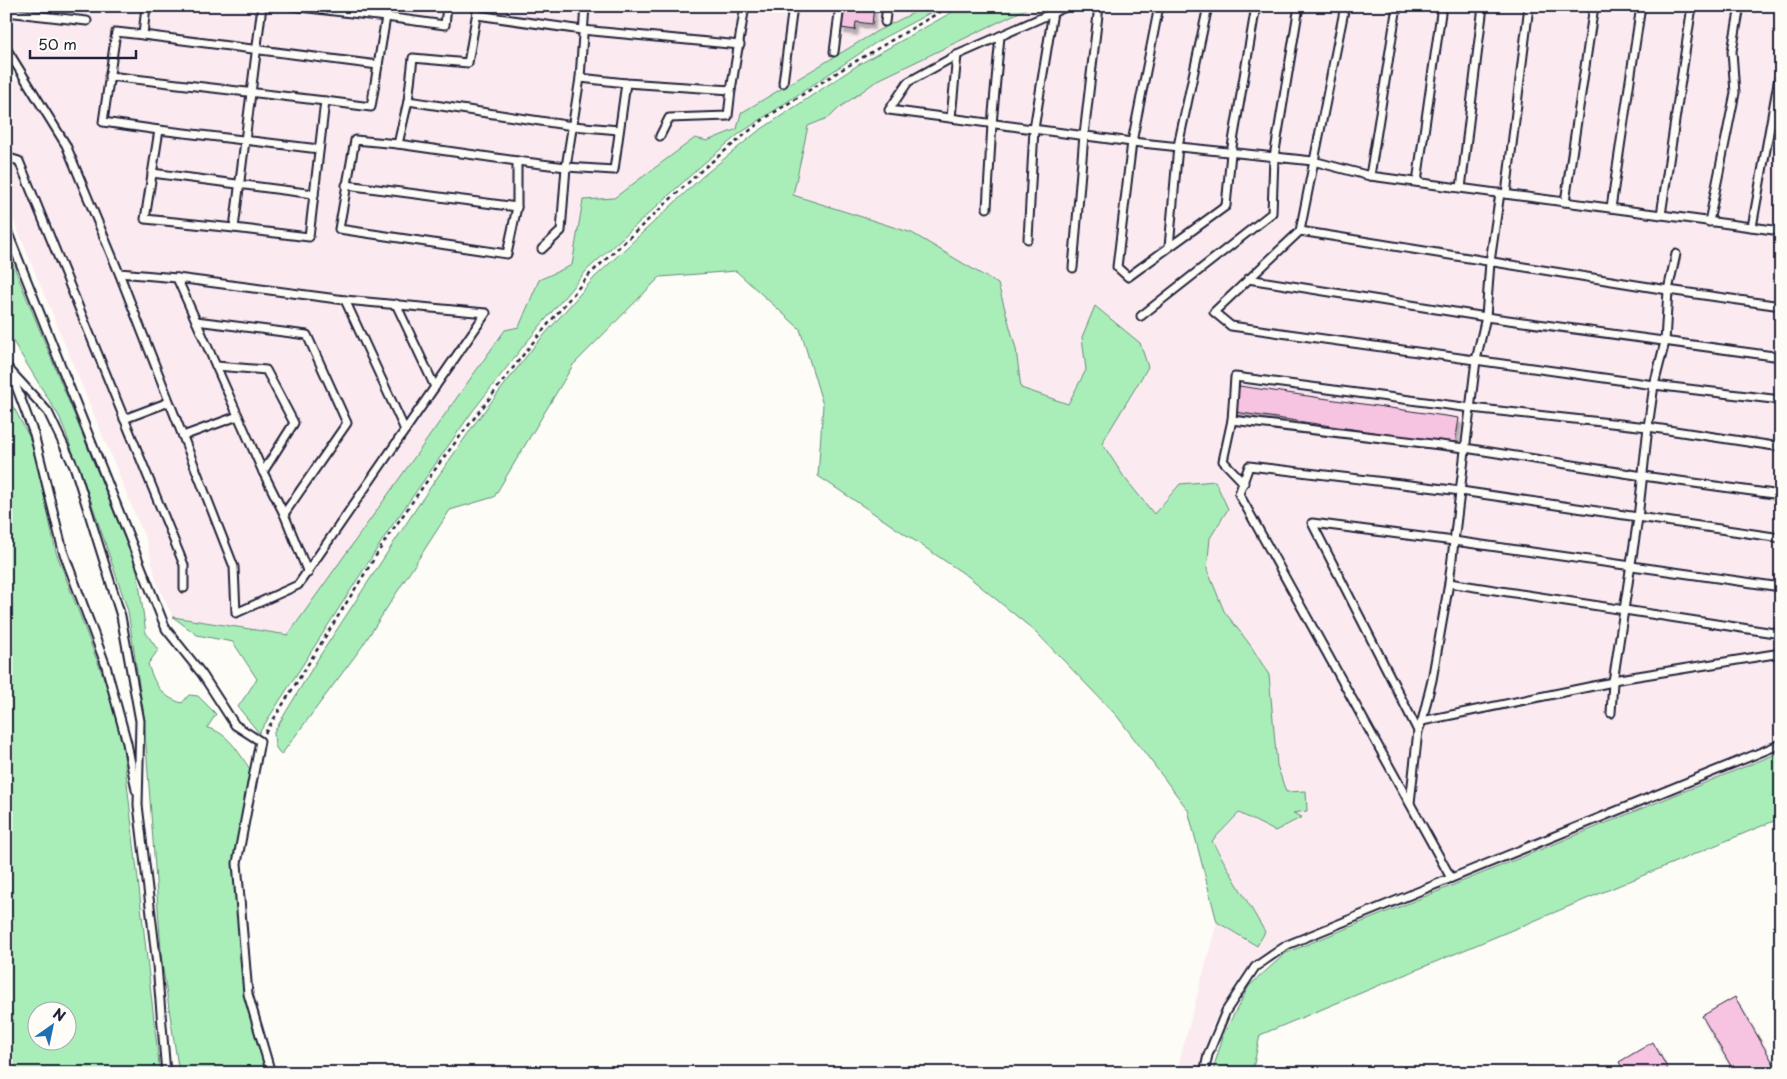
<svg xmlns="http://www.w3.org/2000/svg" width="1787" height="1079" font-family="'Playpen Sans',sans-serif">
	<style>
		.built { fill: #fbebf0 }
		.green { fill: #a9eeb9; stroke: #66887a; fill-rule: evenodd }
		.building { fill: #f6c3e1; stroke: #22223b; filter: url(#shadow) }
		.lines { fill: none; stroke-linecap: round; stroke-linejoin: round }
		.lane-casing { stroke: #22223b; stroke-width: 11 }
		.path { stroke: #22223b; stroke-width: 2.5; stroke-dasharray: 4 4; stroke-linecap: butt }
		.lane { stroke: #fdfcf7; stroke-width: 7 }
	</style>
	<defs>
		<filter id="shadow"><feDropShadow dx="3" dy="5.5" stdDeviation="1" flood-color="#0004"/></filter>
	</defs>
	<rect width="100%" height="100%" fill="#fdfcf7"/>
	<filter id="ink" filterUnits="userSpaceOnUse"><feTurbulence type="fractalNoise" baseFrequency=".02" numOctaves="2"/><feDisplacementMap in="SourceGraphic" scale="10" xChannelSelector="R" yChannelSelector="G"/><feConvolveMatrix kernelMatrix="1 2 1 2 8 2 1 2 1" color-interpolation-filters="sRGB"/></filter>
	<g filter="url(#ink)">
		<g class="built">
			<polygon points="6,6 927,6 879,30 741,113 738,129 707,141 695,138 614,198 583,200 572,265 539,280 519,327 505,331 288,636 173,617 157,584 147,543 6,202 6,84 22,78 6,34"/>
			<polygon points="1032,6 1781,6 1781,752 1437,891 1431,882 1283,941 1263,954 1243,973 1212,1026 1200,1073 1176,1073 1217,922 1257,945 1265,932 1212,841 1240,813 1275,831 1301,817 1292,812 1306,811 1286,793 1277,765 1269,675 1251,646 1224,611 1207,569 1216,481 1180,484 1154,514 1124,477 1101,443 1148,367 1082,337 1086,370 1068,404 1020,388 1016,349 793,195 808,126 830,117 839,108 878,80"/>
		</g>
		<g class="green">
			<polygon points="927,6 943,6 883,38 739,134 703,164 587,270 525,344 472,412 389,530 259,733 238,707 257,679 233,642 197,635 173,617 288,635 505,330 519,327 539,280 572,265 583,200 614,198 695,138 707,141 737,129 741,113 879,30"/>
			<polygon points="963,6 1032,6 878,80 839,108 830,117 808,126 793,195 912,233 998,284 1016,349 1021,388 1068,404 1086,370 1082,337 1095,306 1140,343 1148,367 1102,443 1124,477 1154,514 1180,484 1215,481 1228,509 1210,538 1207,569 1224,611 1251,646 1269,675 1277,765 1286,792 1306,791 1307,811 1293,813 1302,817 1275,831 1239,813 1212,841 1265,932 1257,946 1217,922 1188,810 1117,716 1036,632 969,577 818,476 823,405 800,329 736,271 660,277 573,365 494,497 450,510 361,648 281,755 275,746 274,732 319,657 423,498 476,422 532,349 594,278 703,176 757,132 858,65"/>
			<path d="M 6,247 L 137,569 L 146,633 L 158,650 L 148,664 C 154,683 161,697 182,703 L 189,695 L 198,696 L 216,714 L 207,728 C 228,732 238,752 250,769 L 233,864 L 244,995 L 267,1073 L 179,1073 L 162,963 L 144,718 L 128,611 L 91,501 L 60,418 L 6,330 Z"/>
			<path d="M 6,393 L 33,444 L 56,552 L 120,721 L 160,1073 L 6,1073 ZM 38,1012 L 68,1012 L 68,1042 L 38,1042 Z"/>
			<polygon points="1781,752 1781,818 1260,1035 1252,1073 1212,1073 1224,1033 1249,986 1286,953"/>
		</g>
		<g class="building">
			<polygon points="844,6 874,6 872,24 856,22 855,30 841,28"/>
			<polygon points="1239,386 1459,418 1455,444 1235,412"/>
			<rect x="1776" y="421" width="5" height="21"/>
			<polygon points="1735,997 1779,1073 1735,1073 1702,1016"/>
			<polygon points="1653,1042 1670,1073 1625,1073 1619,1062"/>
		</g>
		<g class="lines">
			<g class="lane-casing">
				<g id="lane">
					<polyline points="146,6 143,35 116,32 103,122 159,130 145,219 234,228"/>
					<polyline points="262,6 234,228 309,237 325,101 371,107 386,17 445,25 447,6"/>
					<polyline points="291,6 386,17"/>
					<polyline points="1068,6 957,55 908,82 889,110 1132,142 1313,161 1370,176 1781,231"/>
					<polyline points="1159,6 1132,142 1117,267 1128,277 1226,206 1231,153 1256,6"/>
					<polyline points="1345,6 1300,231 1214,312 1231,326 1654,385 1781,400"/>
					<polyline points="6,12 87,21"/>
					<polyline points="477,15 582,30 740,45"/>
					<polyline points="885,22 887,6"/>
					<polyline points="143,35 378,65"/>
					<polyline points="6,48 66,145 119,273 234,567 236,613 298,585 486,313 345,300 177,278 119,273"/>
					<polyline points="834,52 840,6"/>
					<polyline points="109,76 325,101"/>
					<polyline points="580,78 626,83 731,90 745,6"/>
					<polyline points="783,83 793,6"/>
					<polyline points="408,101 573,126 619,130"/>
					<polyline points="951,118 957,55"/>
					<polyline points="159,130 319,149"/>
					<polyline points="660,136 669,118 728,116 731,90"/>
					<polygon points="355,140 398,144 517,161 517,207 507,254 339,229"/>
					<polyline points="398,144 408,101 413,58 468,63 478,6"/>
					<polyline points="6,157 19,161 184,565 184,588"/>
					<polyline points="517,161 566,167 614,170 626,83"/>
					<polyline points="152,173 314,194"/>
					<polyline points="1370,176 1397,6"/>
					<polyline points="1417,182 1442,6"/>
					<polyline points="346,185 517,207"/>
					<polyline points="1461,188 1483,6"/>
					<polyline points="1506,194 1529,6"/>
					<polyline points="1565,202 1594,6"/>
					<polyline points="987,208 992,124 1000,36"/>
					<polyline points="1611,208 1641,6"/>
					<polyline points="1661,215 1692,6"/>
					<polyline points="1709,222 1735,93 1732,51 1740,6"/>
					<polyline points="1752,227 1781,66"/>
					<polyline points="6,228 166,629 202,674 235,725 260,741 237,863 248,994 271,1073"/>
					<polyline points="1300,231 1668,290 1781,306"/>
					<polyline points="1028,239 1034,129 1053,12"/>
					<polyline points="1169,247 1178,146 1208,6"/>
					<polyline points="542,249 561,231 566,167 580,78 585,6"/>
					<polyline points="1073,268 1084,135 1099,6"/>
					<polyline points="177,278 263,472 284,514 308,573"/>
					<polyline points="1248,279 1486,317 1781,357"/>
					<polyline points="345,300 405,430"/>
					<polyline points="396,304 435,387"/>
					<polyline points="1141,316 1272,213 1274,157 1299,6"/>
					<polyline points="196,321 307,335 347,423 284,514"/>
					<polyline points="6,366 48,412 75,469 121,616 140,721 138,805 157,965 166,1073"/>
					<polyline points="216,366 266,370 294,423 263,472"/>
					<polyline points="11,373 34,434 63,551 106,666 127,743 136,790"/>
					<polyline points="124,419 169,402"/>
					<polyline points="1232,420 1235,377 1471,408 1648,427 1781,447"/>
					<polyline points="183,436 238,416"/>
					<polyline points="1244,483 1223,461 1232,420 1465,448 1643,476 1781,495"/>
					<polyline points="1449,583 1781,634"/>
					<polyline points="1613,680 1781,653"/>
					<polyline points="1611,713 1613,682 1638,518 1648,427 1654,385 1665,342 1668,290 1676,254"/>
					<polyline points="1422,721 1613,682"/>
					<polyline points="1418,731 1312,523 1454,541 1781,587"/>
					<polyline points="1410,803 1418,731 1422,721 1432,680 1449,583 1476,360 1486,317 1490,262 1500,193"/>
					<polyline points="1451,878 1239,494 1249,466 1461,491 1781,538"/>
					<polyline points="1204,1073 1208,1055 1226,1011 1255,967 1287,945 1781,744"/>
				</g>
			</g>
			<polyline class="path" points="265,733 387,538 441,461 530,346 590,274 704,168 764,119 841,70 950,6"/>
			<use href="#lane" class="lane"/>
		</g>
	</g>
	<rect width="1787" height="1079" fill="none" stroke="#fdfcf7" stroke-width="25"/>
	<rect x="12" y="12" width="1762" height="1054" fill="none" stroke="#22223b" stroke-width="2" filter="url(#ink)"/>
	<g transform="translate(52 1026) rotate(33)"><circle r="24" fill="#fdfcf7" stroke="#a5a5ac"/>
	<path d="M0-4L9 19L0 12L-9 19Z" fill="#1f6fb2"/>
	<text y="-8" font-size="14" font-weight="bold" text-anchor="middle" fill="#22223b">N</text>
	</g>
	<path d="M30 50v8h106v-8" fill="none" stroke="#22223b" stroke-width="2.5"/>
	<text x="38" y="50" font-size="15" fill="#22223b" stroke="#fdfcf7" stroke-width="4" paint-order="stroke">50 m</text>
</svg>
